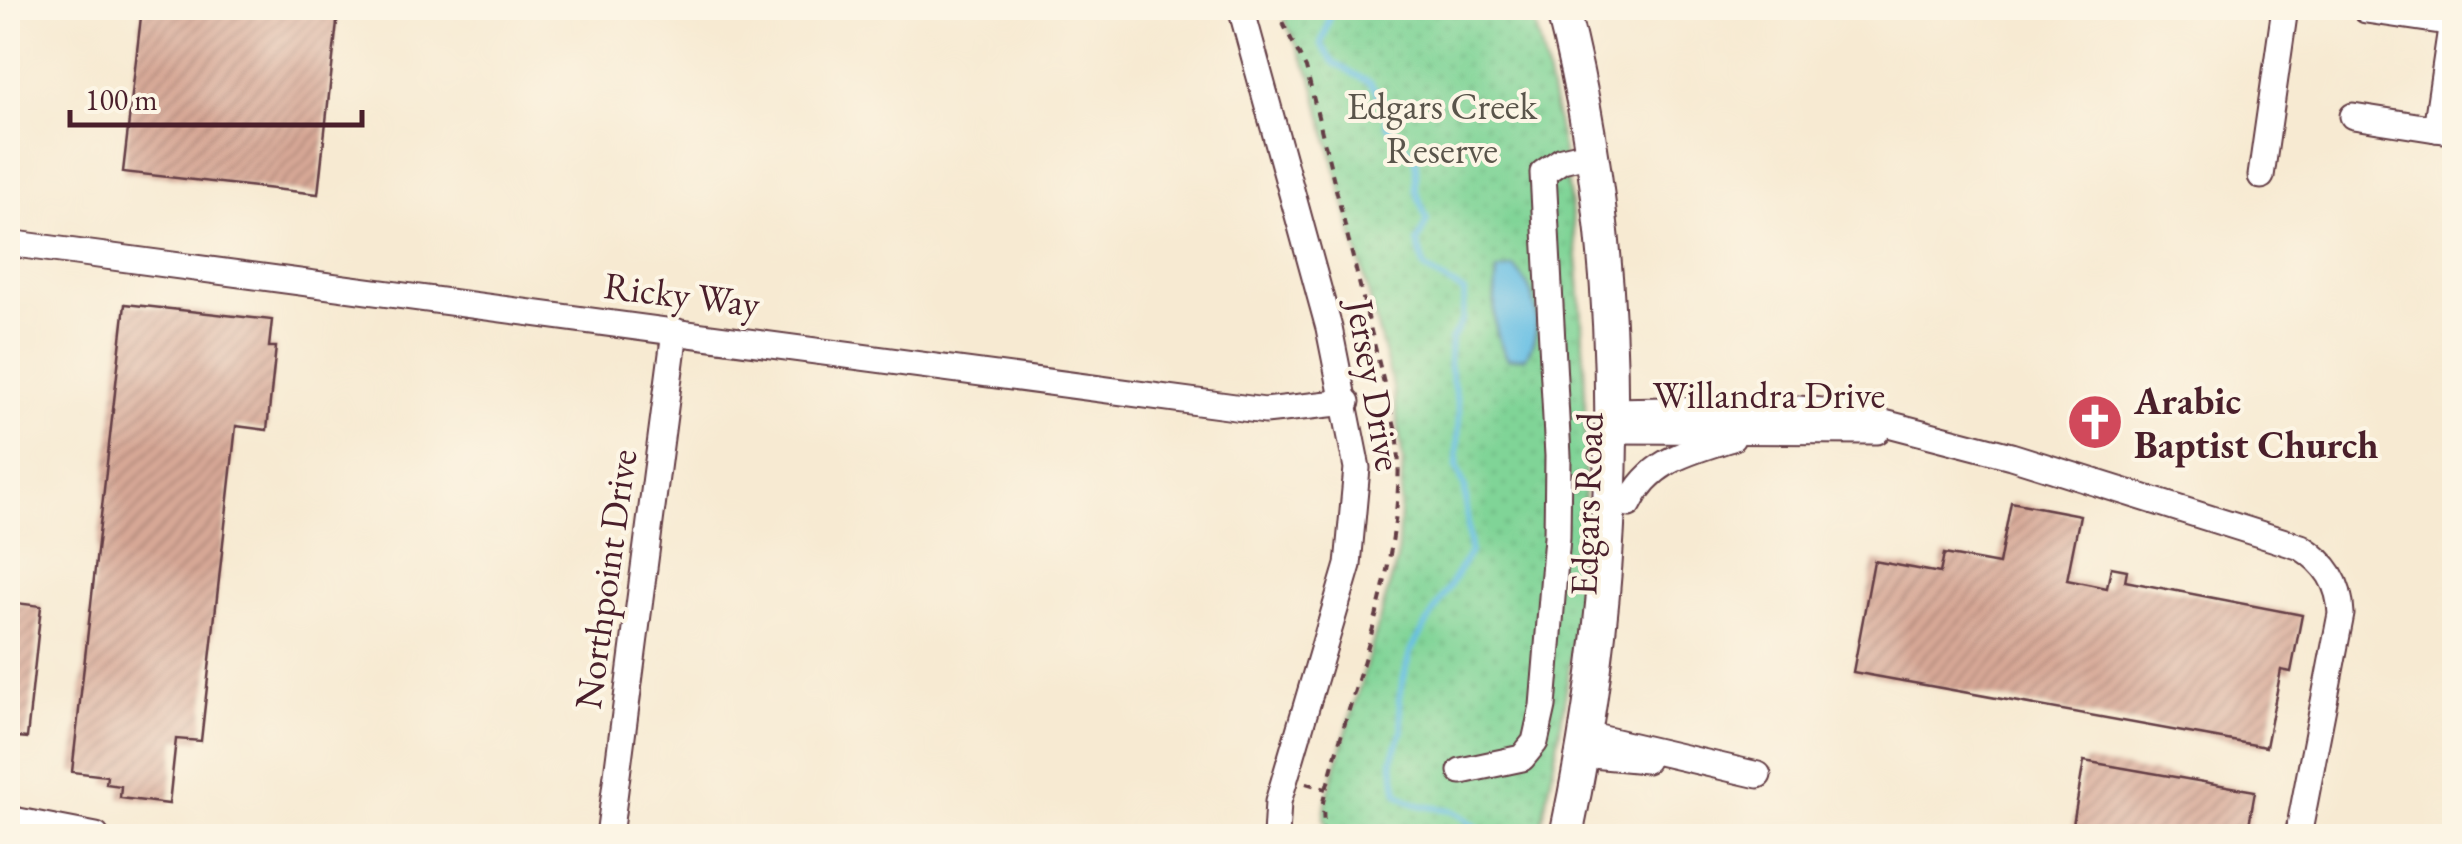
<svg xmlns="http://www.w3.org/2000/svg" width="2462" height="844" font-family="'EB Garamond',serif">
	<style>
		.park { fill: url(#park-dots); stroke: #657a61; stroke-width: 2.5 }
		.water { fill: #67bfe4; stroke: #586f88; stroke-width: 2.5 }
		.lines { fill: none; stroke-linecap: round; stroke-linejoin: round }
		.stream { stroke: #67bfe4; stroke-width: 6 }
		.building { fill: url(#building-hatch) }
		.minor-casing { stroke: #643d44; stroke-width: 29 }
		.major-casing { stroke: #643d44; stroke-width: 36 }
		.path { stroke: #643d44; stroke-width: 4; stroke-dasharray: 8 8; stroke-linecap: butt }
		.minor { stroke: #fff; stroke-width: 25 }
		.major { stroke: #fff; stroke-width: 32 }
		.labels { text-anchor: middle; dominant-baseline: central; stroke-width: 8; stroke-linejoin: round; paint-order: stroke }
		.park-label { font-size: 38px; fill: #5a554b; stroke: #fcf5e5 }
		.street-label { font-size: 38px; fill: #4a1f2b; stroke: #fcf5e5 }
		.poi-label { font-size: 38px; font-weight: bold; fill: #4a1f2b; stroke: #fcf5e5; text-anchor: start }
	</style>
	<defs>
		<pattern id="park-dots" width="8" height="8" patternUnits="userSpaceOnUse" patternTransform="scale(2.5)"><rect width="8" height="8" fill="#80d497"/><path d="M2 2h.1M6 6h.1" fill="none" stroke="#70b682" stroke-width="1.8" stroke-linecap="round"/></pattern>
		<pattern id="building-hatch" width="6" height="6" patternUnits="userSpaceOnUse" patternTransform="scale(2.5)"><rect width="6" height="6" fill="#d7a896"/><path d="M-1 1l2-2M0 6l6-6M5 7l2-2" fill="none" stroke="#b0887b"/></pattern>
	</defs>
	<rect width="100%" height="100%" fill="#fcf5e5"/>
	<filter id="ink" filterUnits="userSpaceOnUse"><feTurbulence type="fractalNoise" baseFrequency=".01" numOctaves="2"/><feDisplacementMap in="SourceGraphic" scale="20" xChannelSelector="R" yChannelSelector="G"/><feConvolveMatrix kernelMatrix="1 2 1 2 8 2 1 2 1" color-interpolation-filters="sRGB"/></filter>
	<filter id="wash" filterUnits="userSpaceOnUse"><feTurbulence type="fractalNoise" baseFrequency=".0048" numOctaves="4" result="noise"/><feDisplacementMap in="SourceGraphic" scale="40" xChannelSelector="R" yChannelSelector="G"/><feGaussianBlur stdDeviation="2.25" result="paint"/><feColorMatrix in="noise" values="0 0 0 0 0 0 0 0 0 0 0 0 0 0 0 0 0 1.4 0 .05"/><feComposite in="paint" operator="in"/></filter>
	<g filter="url(#wash)">
		<rect width="100%" height="100%" fill="#f7ead2"/>
		<path class="park" d="M 1279,8 L 1531,8 C 1604,276 1600,566 1539,836 L 1329,836 L 1324,818 L 1327,797 L 1397,560 L 1403,461 L 1393,387 L 1312,78 Z"/>
		<path class="water" d="M 1514,267 C 1537,291 1545,326 1526,357 L 1508,359 C 1490,332 1494,303 1497,271 Z"/>
		<g class="lines">
			<path class="stream" d="M 1333,8 L 1321,44 L 1334,63 L 1370,83 L 1383,101 L 1387,125 L 1416,158 L 1416,190 L 1427,220 L 1417,242 L 1425,269 L 1464,292 L 1463,319 L 1451,340 L 1449,364 L 1459,411 L 1457,467 L 1465,488 L 1470,552 L 1410,652 L 1399,699 L 1402,730 L 1392,760 L 1398,794 C 1417,807 1422,806 1444,809 C 1460,811 1474,826 1486,836"/>
		</g>
		<g id="blocks">
			<g class="building">
				<polygon points="142,8 287,8 338,13 318,194 123,172"/>
				<polygon points="125,304 272,320 269,347 276,347 267,430 236,426 201,741 176,739 169,804 120,798 121,786 106,784 107,776 72,772"/>
				<polygon points="2011,502 2080,515 2067,580 2107,588 2111,567 2127,570 2125,581 2302,615 2291,672 2281,670 2266,747 1853,672 1874,561 1940,573 1944,554 1999,564"/>
				<polygon points="8,602 41,606 27,738 8,736"/>
				<polygon points="2084,761 2255,791 2247,836 2071,836"/>
			</g>
		</g>
	</g>
	<g filter="url(#ink)">
		<use href="#blocks" fill-opacity="0" stroke="#643d44" stroke-width="2.5"/>
		<g class="lines">
			<g class="minor-casing">
				<g id="minor">
					<polyline points="1241,8 1329,328 1357,468 1348,565 1278,802 1276,836"/>
					<polyline points="2454,8 2436,129 2454,131"/>
					<polyline points="2366,10 2454,23"/>
					<polyline points="2353,116 2436,129"/>
					<polyline points="2261,176 2285,8"/>
					<polyline points="8,243 1265,411 1347,402"/>
					<path d="M 1609,411 L 1786,408 L 1846,413 L 2011,456 L 2301,547 C 2326,563 2340,583 2341,614 L 2298,836"/>
					<polyline points="1610,430 1877,431"/>
					<path d="M 1629,504 C 1650,460 1688,452 1732,438"/>
					<polyline points="1586,735 1758,775"/>
					<polyline points="1582,754 1646,760"/>
					<polyline points="1461,771 1522,758 1535,742 1543,706 1557,537 1558,456 1543,173 1562,160 1592,153"/>
					<polyline points="8,819 96,836"/>
					<polyline points="609,836 675,331"/>
				</g>
			</g>
			<g class="major-casing">
				<path id="major" d="M 1562,8 C 1631,274 1623,569 1566,836"/>
			</g>
			<g class="path">
				<path d="M 1275,8 L 1306,68 L 1398,440 C 1405,567 1353,680 1323,802 L 1324,836"/>
				<polyline points="1350,322 1370,317"/>
				<polyline points="1306,783 1326,789"/>
			</g>
			<use href="#minor" class="minor"/>
			<use href="#major" class="major"/>
		</g>
	</g>
	<defs>
		<g id="church-disc" transform="scale(2.875)"><circle r="9.5" fill="#d1495b" stroke="#fcf5e5"/><path d="M-1.2-6h2.4v3.5h3.3v2.4h-3.3V6h-2.4V-.1h-3.3v-2.4h3.3Z" fill="#fff"/></g>
	</defs>
	<g fill-rule="evenodd">
		<use href="#church-disc" x="2095" y="422"/>
	</g>
	<g class="labels">
		<g class="park-label">
			<text x="1442" y="105">Edgars Creek<tspan x="1442" dy="44">Reserve</tspan></text>
		</g>
		<g class="street-label">
			<text transform="translate(682 294) rotate(7)">Ricky Way</text>
			<text transform="translate(1375 385) rotate(80)">Jersey Drive</text>
			<text x="1769" y="394">Willandra Drive</text>
			<text transform="translate(1586 504) rotate(-88)">Edgars Road</text>
			<text transform="translate(605 579) rotate(-82)">Northpoint Drive</text>
		</g>
		<g class="poi-label">
			<text x="2134" y="400">Arabic<tspan x="2134" dy="44">Baptist Church</tspan></text>
		</g>
	</g>
	<rect width="2462" height="844" fill="none" stroke="#fcf5e5" stroke-width="40"/>
	<path d="M70 110v15h292v-15" fill="none" stroke="#4a1f2b" stroke-width="5"/>
	<text x="85" y="110" font-size="30" fill="#4a1f2b" stroke="#fcf5e5" stroke-width="8" paint-order="stroke">100 m</text>
</svg>
